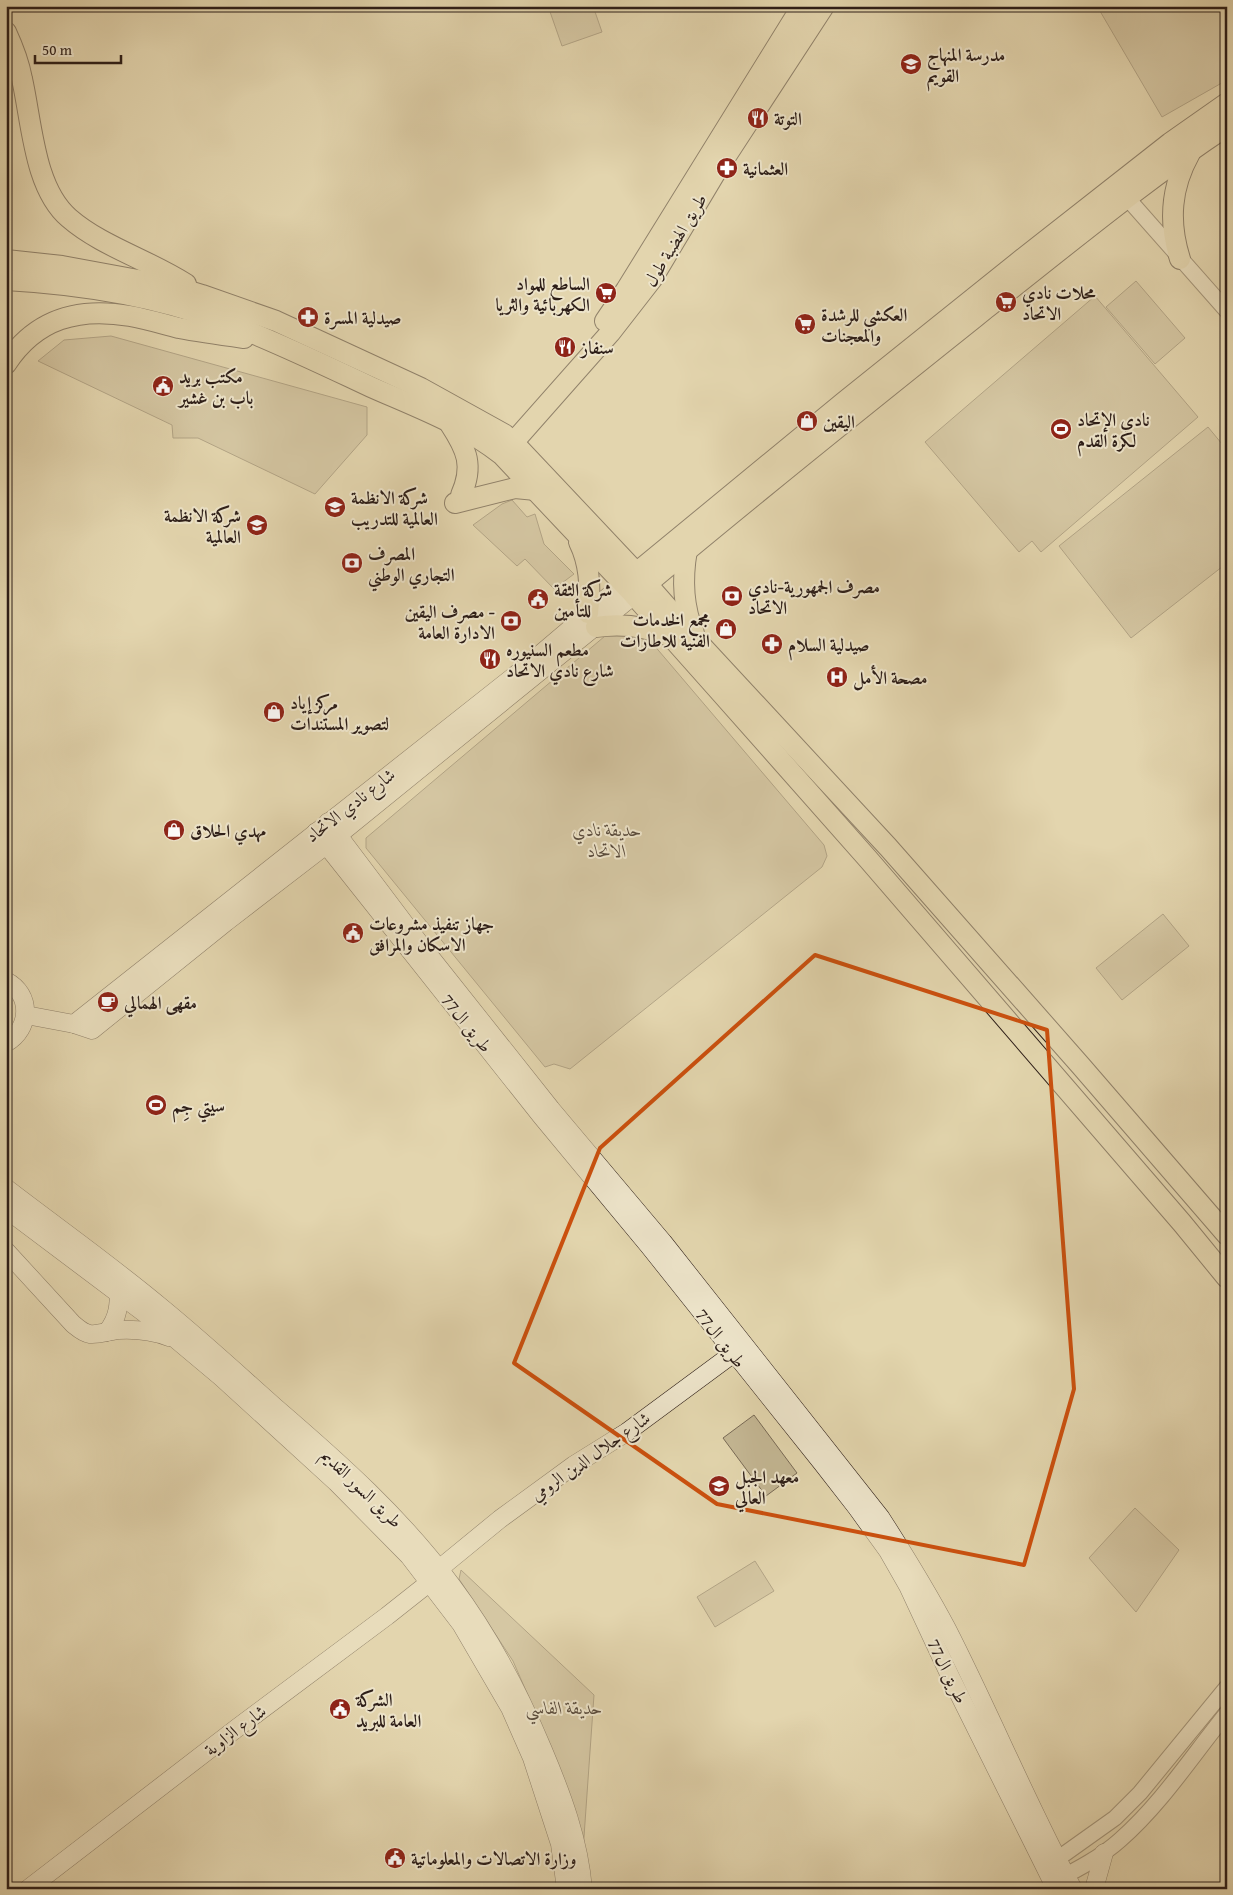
<svg xmlns="http://www.w3.org/2000/svg" width="1233" height="1895" font-family="'Gentium Book Plus',Amiri,serif">
	<style>
		.green { fill: #c4b794; stroke: #786a56 }
		.lines { fill: none; stroke-linecap: round; stroke-linejoin: round }
		.tertiary-casing { stroke: #5a4c3e; stroke-width: 17 }
		.secondary-casing { stroke: #2d1e18; stroke-width: 19 }
		.primary-casing { stroke: #2d1e18; stroke-width: 22 }
		.trunk-casing { stroke: #2d1e18; stroke-width: 22 }
		.tertiary { stroke: #ede4ca; stroke-width: 15 }
		.secondary { stroke: #ede4ca; stroke-width: 18 }
		.primary { stroke: #e3d6ae; stroke-width: 20 }
		.trunk { stroke: #e3d6ae; stroke-width: 20 }
		.marked { fill: none; stroke: #cc500e; stroke-width: 4; stroke-linejoin: round }
		.labels { text-anchor: middle; dominant-baseline: central; stroke-width: 4; stroke-linejoin: round; paint-order: stroke }
		.poi-label { font-size: 18px; font-weight: bold; fill: #2d1e18; stroke: #ede4ca; text-anchor: start }
		.street-label { font-size: 18px; fill: #2d1e18; stroke: #ede4ca }
		.park-label { font-size: 18px; font-style: italic; fill: #5a4c3d; stroke: #ede4ca }
	</style>
	<rect width="100%" height="100%" fill="#e3d6ae"/>
	<filter id="stains"><feTurbulence type="fractalNoise" baseFrequency=".004" numOctaves="4"/><feColorMatrix values="0 0 0 0 .2 0 0 0 0 .09 0 0 0 0 .02 0 0 0 .5 -.17"/></filter>
	<radialGradient id="worn" r=".72"><stop offset=".6" stop-color="#630" stop-opacity="0"/><stop offset="1" stop-color="#630" stop-opacity=".3"/></radialGradient>
	<g class="green">
		<polygon points="548,6 593,6 602,32 562,46"/>
		<polygon points="1097,6 1227,6 1227,80 1162,117"/>
		<polygon points="1136,281 1185,338 1155,364 1106,307"/>
		<polygon points="1095,296 1198,417 1041,552 1032,541 1019,552 925,442"/>
		<polygon points="111,336 367,407 367,435 315,494 198,438 173,438 172,425 38,361 64,340"/>
		<polygon points="1208,427 1227,450 1227,563 1131,638 1059,546"/>
		<polygon points="512,500 527,517 535,514 544,544 574,574 554,589 525,559 517,566 473,525 502,504"/>
		<polygon points="637,629 653,644 824,845 827,856 822,867 570,1069 554,1064 545,1067 366,848 366,838 605,636 621,630"/>
		<polygon points="1163,914 1189,946 1122,1000 1096,968"/>
		<polygon points="754,1415 797,1473 766,1496 723,1438"/>
		<polygon points="1135,1508 1179,1550 1136,1612 1089,1558"/>
		<polygon points="755,1561 774,1591 715,1627 697,1597"/>
		<polygon points="461,1570 594,1695 583,1851 555,1757 513,1661 459,1579"/>
	</g>
	<g class="lines">
		<g class="tertiary-casing">
			<g id="tertiary">
				<polyline points="1121,191 1227,311"/>
				<polyline points="1049,1865 1115,1818 1140,1793 1227,1687"/>
				<path d="M 1055,1881 C 1078,1869 1101,1857 1120,1840 C 1162,1803 1192,1756 1227,1713"/>
			</g>
		</g>
		<g class="secondary-casing">
			<g id="secondary">
				<path d="M 328,822 L 420,944 L 551,1109 L 663,1242 L 881,1518 C 904,1554 927,1591 947,1629 C 991,1715 1027,1804 1073,1889"/>
				<polyline points="316,832 542,1117 649,1246 822,1463 857,1508 888,1551 908,1586 950,1676 1056,1889"/>
				<path d="M 6,981 C 32,994 31,1029 6,1043"/>
				<polyline points="26,1015 74,1024 92,1030 226,922 326,845 634,595"/>
				<polyline points="74,1024 518,673 623,584"/>
				<path d="M 6,1188 C 58,1228 112,1266 162,1308 C 201,1340 238,1374 275,1407 C 339,1462 402,1518 452,1586 C 488,1634 520,1695 543,1750 C 562,1795 579,1840 583,1889"/>
				<polyline points="6,1209 147,1315 221,1377 336,1482 409,1556 461,1624 510,1708 532,1758 560,1844 566,1889"/>
				<path d="M 6,1251 L 73,1324 C 78,1328 83,1333 90,1334 C 99,1335 108,1331 118,1330 C 135,1329 153,1331 169,1337"/>
				<path d="M 107,1332 C 119,1317 119,1304 119,1286"/>
				<polyline points="28,1889 237,1728 387,1616 430,1582 439,1569 500,1519 574,1465 627,1432 742,1347"/>
				<polyline points="1094,1889 1104,1853"/>
			</g>
		</g>
		<g class="primary-casing">
			<g id="primary">
				<path d="M 1180,259 C 1168,221 1171,187 1190,153"/>
				<polyline points="624,583 844,402 1026,256 1170,143 1227,103"/>
				<path d="M 635,594 C 751,496 869,402 988,307 C 1067,245 1144,181 1227,126"/>
			</g>
		</g>
		<g class="trunk-casing">
			<g id="trunk">
				<path d="M 6,32 C 13,47 19,63 22,79 C 32,123 34,188 69,218 C 101,246 149,260 186,284"/>
				<polyline points="6,260 62,266 176,287 202,295 276,321 421,388 504,434 514,443 647,584 698,642 888,847 1081,1066 1227,1235"/>
				<path d="M 6,280 C 77,284 155,296 222,321 C 273,340 322,364 371,387 C 416,407 463,424 502,455 L 634,595 L 722,694 L 868,859 L 1182,1223 L 1227,1278"/>
				<polyline points="605,321 626,290 802,6"/>
				<path d="M 6,364 C 36,318 79,307 130,316 C 147,319 163,324 179,328 C 200,332 222,335 244,338"/>
				<path d="M 450,424 C 467,450 474,466 461,495"/>
				<polyline points="504,453 610,333 652,279 717,170 824,6"/>
				<polyline points="455,503 515,488 536,490"/>
				<path d="M 579,542 C 590,564 591,588 588,613"/>
				<path d="M 687,550 C 682,578 683,607 694,633"/>
				<path d="M 596,627 C 622,623 645,626 669,636"/>
			</g>
		</g>
		<use href="#tertiary" class="tertiary"/>
		<use href="#secondary" class="secondary"/>
		<use href="#primary" class="primary"/>
		<use href="#trunk" class="trunk"/>
	</g>
	<path d="M0 0H1233V1895H0ZM 815,955 L 1047,1030 L 1074,1389 L 1024,1565 L 717,1504 L 514,1363 L 600,1148 Z" fill="#e3d6ae" fill-opacity=".55" fill-rule="evenodd"/>
	<path class="marked" d="M 815,955 L 1047,1030 L 1074,1389 L 1024,1565 L 717,1504 L 514,1363 L 600,1148 Z"/>
	<defs>
		<g id="school-disc" transform="scale(1.125)"><circle r="9.5" fill="#8f2418" stroke="#ede4ca"/><path d="M0-5L7-2L0 1L-7-2ZM-4 1L0 2.5L4 1V4Q0 6-4 4Z" fill="#fff"/></g>
		<g id="restaurant-disc" transform="scale(1.125)"><circle r="9.5" fill="#8f2418" stroke="#ede4ca"/><path d="M-5-6h1v4h1v-4h1v4h1v-4h1v5L-1.5 .5V6h-2V.5L-5-1ZM5-6V6H3V1.5H1.5Q1.5-4 5-6Z" fill="#fff"/></g>
		<g id="pharmacy-disc" transform="scale(1.125)"><circle r="9.5" fill="#8f2418" stroke="#ede4ca"/><path d="M-2-6h4v4h4v4h-4v4h-4v-4h-4v-4h4Z" fill="#fff"/></g>
		<g id="supermarket-disc" transform="scale(1.125)"><circle r="9.5" fill="#8f2418" stroke="#ede4ca"/><path d="M-6-5.5h2.5l.6 2H6L4.5 2H-2.5L-4.4-4H-6ZM-1.5 3.2a1.3 1.3 0 1 0 .1 0ZM3 3.2a1.3 1.3 0 1 0 .1 0Z" fill="#fff"/></g>
		<g id="civic-disc" transform="scale(1.125)"><circle r="9.5" fill="#8f2418" stroke="#ede4ca"/><path d="M-.6-6.5H3V-4.5H.6V-3L4-1V1h2V6H-6V1h2V-1L-.6-3ZM-1.2 2.5V6h2.4V2.5Z" fill="#fff"/></g>
		<g id="shop-disc" transform="scale(1.125)"><circle r="9.5" fill="#8f2418" stroke="#ede4ca"/><path d="M-5-2.5h2.3a2.7 3.5 0 0 1 5.4 0H5L5.5 6h-11ZM-1.5-2.5h3a1.5 2.3 0 0 0-3 0Z" fill="#fff"/></g>
		<g id="stadium-disc" transform="scale(1.125)"><circle r="9.5" fill="#8f2418" stroke="#ede4ca"/><path d="M0-5a6.5 5 0 1 0 0 10a6.5 5 0 1 0 0-10ZM-3.5-1.8h7v3.6h-7Z" fill="#fff"/></g>
		<g id="bank-disc" transform="scale(1.125)"><circle r="9.5" fill="#8f2418" stroke="#ede4ca"/><path d="M-6-4H6V4H-6ZM0-2.3a2.3 2.3 0 1 0 0 4.6a2.3 2.3 0 1 0 0-4.6Z" fill="#fff"/></g>
		<g id="hospital-disc" transform="scale(1.125)"><circle r="9.5" fill="#8f2418" stroke="#ede4ca"/><path d="M-5-5h3v3.5h4V-5h3V5h-3V1.5h-4V5h-3Z" fill="#fff"/></g>
		<g id="cafe-disc" transform="scale(1.125)"><circle r="9.5" fill="#8f2418" stroke="#ede4ca"/><path d="M-5.5-4.5H6V0H3Q3 3.5 0 3.5H-2.5Q-5.5 3.5-5.5 0ZM3-3.2v2h1.7v-2ZM-6 4.5H4V6H-6Z" fill="#fff"/></g>
		<g id="university-disc" transform="scale(1.125)"><circle r="9.5" fill="#8f2418" stroke="#ede4ca"/><path d="M0-5L7-2L0 1L-7-2ZM-4 1L0 2.5L4 1V4Q0 6-4 4Z" fill="#fff"/></g>
	</defs>
	<g fill-rule="evenodd">
		<use href="#school-disc" x="911" y="64"/>
		<use href="#restaurant-disc" x="758" y="118"/>
		<use href="#pharmacy-disc" x="727" y="168"/>
		<use href="#supermarket-disc" x="606" y="293"/>
		<use href="#supermarket-disc" x="1006" y="302"/>
		<use href="#pharmacy-disc" x="308" y="317"/>
		<use href="#supermarket-disc" x="805" y="324"/>
		<use href="#restaurant-disc" x="565" y="347"/>
		<use href="#civic-disc" x="163" y="386"/>
		<use href="#shop-disc" x="807" y="421"/>
		<use href="#stadium-disc" x="1061" y="429"/>
		<use href="#school-disc" x="335" y="507"/>
		<use href="#school-disc" x="257" y="525"/>
		<use href="#bank-disc" x="352" y="563"/>
		<use href="#bank-disc" x="732" y="596"/>
		<use href="#civic-disc" x="538" y="599"/>
		<use href="#bank-disc" x="511" y="621"/>
		<use href="#shop-disc" x="726" y="629"/>
		<use href="#pharmacy-disc" x="772" y="644"/>
		<use href="#restaurant-disc" x="490" y="659"/>
		<use href="#hospital-disc" x="837" y="677"/>
		<use href="#shop-disc" x="274" y="712"/>
		<use href="#shop-disc" x="174" y="830"/>
		<use href="#civic-disc" x="353" y="933"/>
		<use href="#cafe-disc" x="108" y="1002"/>
		<use href="#stadium-disc" x="156" y="1105"/>
		<use href="#university-disc" x="719" y="1486"/>
		<use href="#civic-disc" x="340" y="1709"/>
		<use href="#civic-disc" x="395" y="1858"/>
	</g>
	<g class="labels">
		<g class="poi-label">
			<text x="927" y="54">مدرسة المنهاج<tspan x="927" dy="21">القويم</tspan></text>
			<text x="774" y="118">التوتة</text>
			<text x="743" y="168">العثمانية</text>
			<text x="590" y="283" text-anchor="end">الساطع للمواد<tspan x="590" dy="21">الكهربائية والثريا</tspan></text>
			<text x="1022" y="292">محلات نادي<tspan x="1022" dy="21">الاتحاد</tspan></text>
			<text x="821" y="314">العكشي للرشدة<tspan x="821" dy="21">والمعجنات</tspan></text>
			<text x="324" y="317">صيدلية المسرة</text>
			<text x="581" y="347">سنفاز</text>
			<text x="179" y="376">مكتب بريد<tspan x="179" dy="21">باب بن غشير</tspan></text>
			<text x="1077" y="419">نادي الإتحاد<tspan x="1077" dy="21">لكرة القدم</tspan></text>
			<text x="823" y="421">اليقين</text>
			<text x="351" y="497">شركة الانظمة<tspan x="351" dy="21">العالمية للتدريب</tspan></text>
			<text x="241" y="515" text-anchor="end">شركة الانظمة<tspan x="241" dy="21">العالمية</tspan></text>
			<text x="368" y="553">المصرف<tspan x="368" dy="21">التجاري الوطني</tspan></text>
			<text x="748" y="586">مصرف الجمهورية-نادي<tspan x="748" dy="21">الاتحاد</tspan></text>
			<text x="554" y="589">شركة الثقة<tspan x="554" dy="21">للتأمين</tspan></text>
			<text x="495" y="611" text-anchor="end">مصرف اليقين -<tspan x="495" dy="21">الادارة العامة</tspan></text>
			<text x="710" y="619" text-anchor="end">مجمع الخدمات<tspan x="710" dy="21">الفنية للاطارات</tspan></text>
			<text x="788" y="644">صيدلية السلام</text>
			<text x="506" y="649">مطعم السنيوره<tspan x="506" dy="21">شارع نادي الاتحاد</tspan></text>
			<text x="853" y="677">مصحة الأمل</text>
			<text x="290" y="702">مركز إياد<tspan x="290" dy="21">لتصوير المستندات</tspan></text>
			<text x="190" y="830">مهدي الحلاق</text>
			<text x="369" y="923">جهاز تنفيذ مشروعات<tspan x="369" dy="21">الاسكان والمرافق</tspan></text>
			<text x="124" y="1002">مقهى الهمالي</text>
			<text x="172" y="1105">سيتي جِم</text>
			<text x="735" y="1476">معهد الجبل<tspan x="735" dy="21">العالي</tspan></text>
			<text x="356" y="1699">الشركة<tspan x="356" dy="21">العامة للبريد</tspan></text>
			<text x="411" y="1858">وزارة الاتصالات والمعلوماتية</text>
		</g>
		<g class="street-label">
			<text transform="translate(675 240) rotate(-59)">طريق الهضبة طول</text>
			<text transform="translate(350 805) rotate(-38)">شارع نادي الاتحاد</text>
			<text transform="translate(467 1023) rotate(51)">طريق ال77</text>
			<text transform="translate(721 1338) rotate(52)">طريق ال77</text>
			<text transform="translate(590 1456) rotate(-35)">شارع جلال الدين الرومي</text>
			<text transform="translate(362 1488) rotate(44)">طريق السور القديم</text>
			<text transform="translate(948 1671) rotate(64)">طريق ال77</text>
			<text transform="translate(235 1730) rotate(-37)">شارع الزاوية</text>
		</g>
		<g class="park-label">
			<text x="607" y="829">حديقة نادي<tspan x="607" dy="21">الاتحاد</tspan></text>
			<text x="564" y="1707">حديقة الفاسي</text>
		</g>
	</g>
	<rect width="1233" height="1895" fill="none" stroke="#e3d6ae" stroke-width="25"/>
	<rect x="8" y="8" width="1218" height="1880" fill="none" stroke="#2d1e18" stroke-width="2.5"/>
	<rect x="12" y="12" width="1208" height="1870" fill="none" stroke="#2d1e18"/>
	<path d="M35 55v8h86v-8" fill="none" stroke="#2d1e18" stroke-width="2.5"/>
	<text x="42" y="55" font-size="15" fill="#2d1e18" stroke="#ede4ca" stroke-width="4" paint-order="stroke">50 m</text>
	<rect width="100%" height="100%" filter="url(#stains)"/>
	<rect width="100%" height="100%" fill="url(#worn)"/>
</svg>
